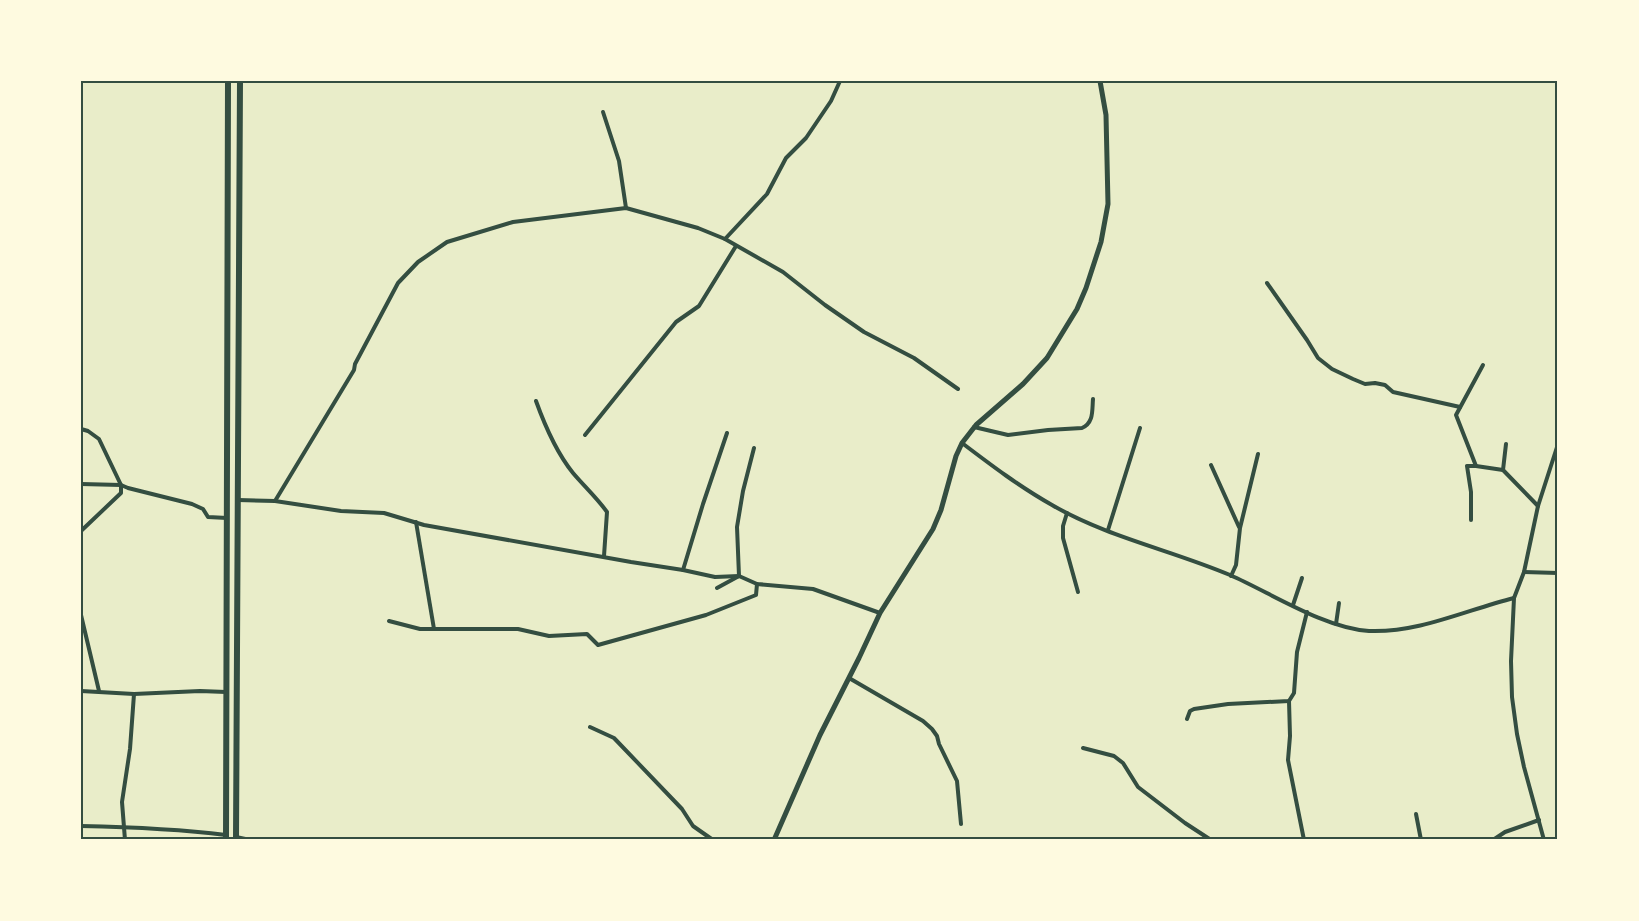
<svg xmlns="http://www.w3.org/2000/svg" width="1639" height="921" font-family="'Asap Condensed',sans-serif">
	<style>
		.lines { fill: none; stroke-linecap: round; stroke-linejoin: round }
		.minor { stroke: #344e41; stroke-width: 4 }
		.secondary { stroke: #344e41; stroke-width: 5 }
		.trunk { stroke: #344e41; stroke-width: 6 }
		.neatline { fill: none; stroke: #344e41; stroke-width: 2 }
	</style>
	<rect width="100%" height="100%" fill="#e9edc9"/>
	<g class="lines">
		<g class="minor">
			<polyline points="603,112 619,161 626,208"/>
			<polyline points="725,239 767,194 786,158 806,138 831,101 840,81"/>
			<polyline points="1267,283 1307,340 1318,358 1332,369 1353,379 1365,384 1375,383 1385,385 1393,392 1460,407"/>
			<polyline points="1483,365 1456,415 1476,466 1503,470"/>
			<path d="M 536,401 C 545,426 556,452 573,473 C 584,486 597,498 607,512 L 604,556"/>
			<path d="M 974,427 L 1008,435 L 1048,430 L 1082,428 C 1094,423 1092,410 1093,399"/>
			<polyline points="81,429 88,431 99,439 121,485 121,493 81,531"/>
			<polyline points="585,435 676,322 699,306 736,246"/>
			<path d="M 962,443 C 991,465 1020,487 1052,505 C 1107,537 1171,550 1230,575 C 1271,593 1324,628 1369,631 C 1419,633 1466,610 1514,598"/>
			<polyline points="1506,444 1503,470 1538,506"/>
			<polyline points="1211,465 1239,527"/>
			<polyline points="81,484 121,485 128,488 192,504 203,509 208,517 227,518"/>
			<polyline points="238,500 275,501 341,511 384,513 424,525 631,562 683,570 715,577 739,576 757,584 813,589 880,613"/>
			<polyline points="275,501 354,370 355,364 398,283 418,262 447,242 513,222 626,208 698,228 725,239 783,272 825,305 864,332 914,358 958,389"/>
			<polyline points="1067,513 1063,526 1063,538 1078,592"/>
			<polyline points="1471,520 1471,492 1467,466 1476,466"/>
			<polyline points="416,522 434,629"/>
			<polyline points="1108,530 1140,428"/>
			<polyline points="683,570 703,504 727,433"/>
			<polyline points="1524,572 1558,573"/>
			<polyline points="1231,576 1236,565 1240,528 1258,454"/>
			<polyline points="717,588 739,576 737,527 743,491 754,448"/>
			<polyline points="1293,605 1302,578"/>
			<polyline points="81,615 99,691"/>
			<polyline points="389,621 420,629 518,629 549,636 587,634 598,645 706,615 756,595 757,584"/>
			<polyline points="1336,624 1339,603"/>
			<polyline points="849,678 923,721 932,729 937,736 939,744 957,781 961,824"/>
			<polyline points="81,691 134,694 200,691 226,692"/>
			<polyline points="1289,701 1290,736 1288,760 1304,840"/>
			<polyline points="1187,719 1190,711 1194,709 1228,704 1289,701 1294,693 1297,652 1307,612"/>
			<polyline points="590,727 614,738 682,809 693,826 713,840"/>
			<polyline points="1083,748 1114,756 1123,763 1138,787 1185,823 1211,840"/>
			<polyline points="1416,814 1421,840"/>
			<path d="M 81,826 C 130,827 178,829 226,835"/>
			<polyline points="236,837 250,840"/>
			<polyline points="125,840 122,802 130,749 134,694"/>
			<polyline points="1493,840 1505,832 1539,820"/>
			<polyline points="1544,840 1524,767 1517,734 1512,697 1511,661 1514,598 1524,572 1538,506 1558,444"/>
		</g>
		<polyline class="secondary" points="774,840 820,735 859,658 880,613 933,529 941,510 956,456 962,443 976,425 1023,384 1047,358 1077,309 1086,288 1101,242 1108,204 1106,115 1100,81"/>
		<g class="trunk">
			<polyline points="226,840 228,81"/>
			<polyline points="236,840 240,81"/>
		</g>
	</g>
	<rect width="1639" height="921" fill="none" stroke="#fefae0" stroke-width="165"/>
	<rect x="82" y="82" width="1474" height="756" class="neatline"/>
</svg>
